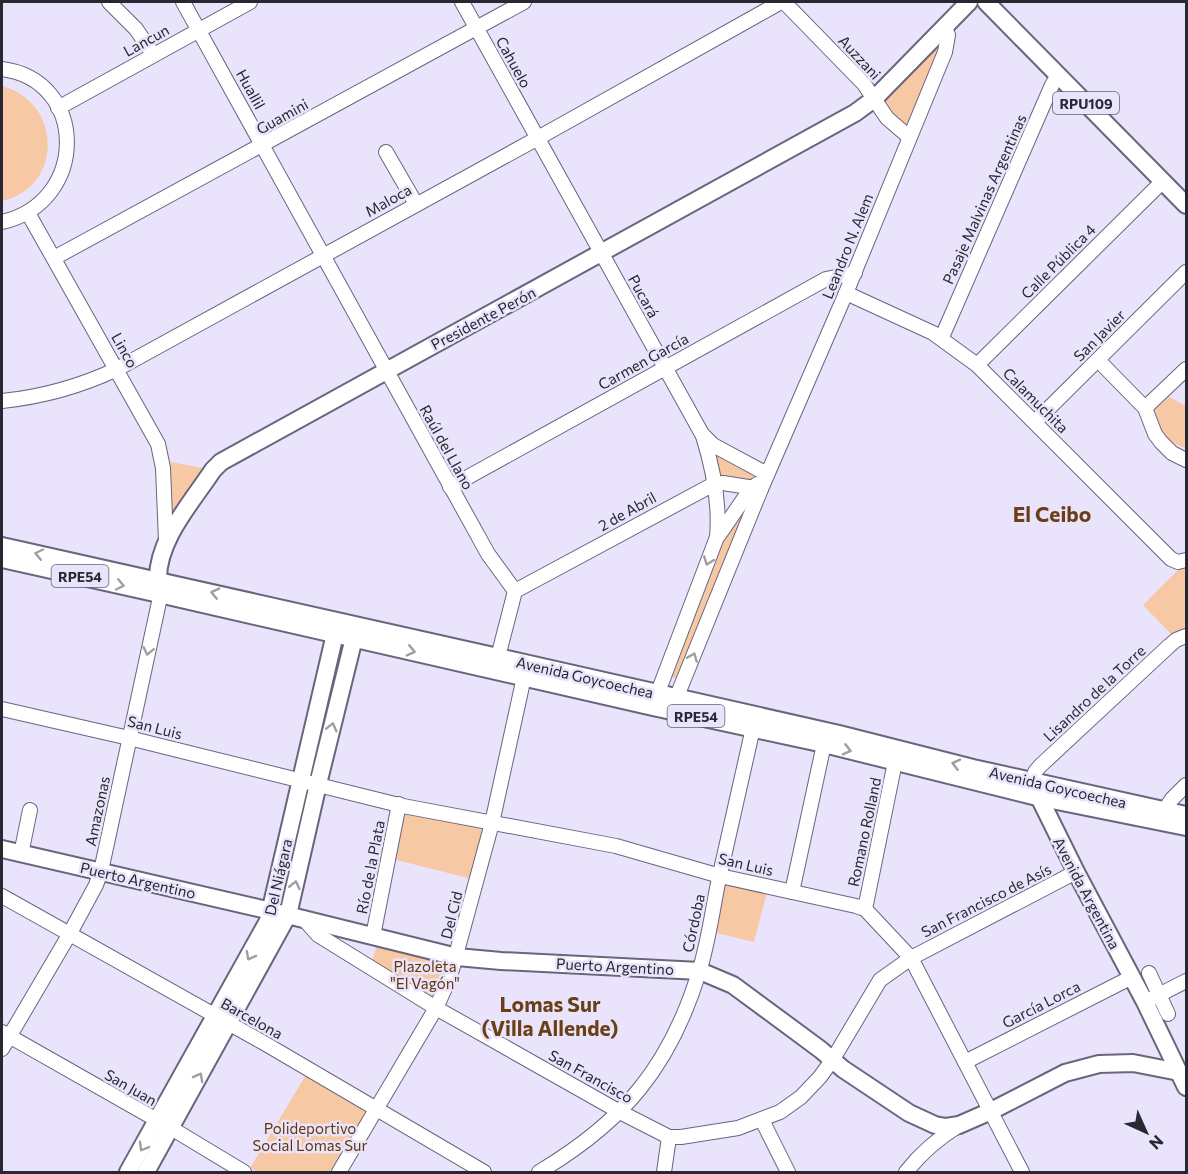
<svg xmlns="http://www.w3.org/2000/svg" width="1188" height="1174" font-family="Commissioner,sans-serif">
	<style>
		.green { fill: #f7c8a4 }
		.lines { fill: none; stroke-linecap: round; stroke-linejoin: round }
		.minor-casing { stroke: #6a647c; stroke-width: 16 }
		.major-casing { stroke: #6a647c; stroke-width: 20 }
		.minor { stroke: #fff; stroke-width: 14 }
		.major { stroke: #fff; stroke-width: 16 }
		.oneway { stroke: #9f9ea2 }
		.labels { text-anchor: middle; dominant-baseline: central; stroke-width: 5; stroke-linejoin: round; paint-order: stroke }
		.shield { fill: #e9e4fb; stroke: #63606e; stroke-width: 1.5 }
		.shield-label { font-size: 14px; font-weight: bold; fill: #292731 }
		.street-label { font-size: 15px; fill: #292731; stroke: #e9e4fb }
		.park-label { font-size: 15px; fill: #643709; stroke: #e9e4fb }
		.district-label { font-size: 21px; font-weight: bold; fill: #6a3f17; stroke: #e9e4fb }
	</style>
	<rect width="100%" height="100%" fill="#e9e4fb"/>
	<g class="green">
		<polygon points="935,48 939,53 906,128 885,107 885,101"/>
		<path d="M 2,86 C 62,102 64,187 2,201 Z"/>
		<path d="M 1169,397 L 1186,406 L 1186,448 C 1164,442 1161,431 1153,411 Z"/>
		<polygon points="714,450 755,470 750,482 720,476"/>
		<polygon points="171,462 213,470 169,529"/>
		<polygon points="748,502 678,679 668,676 721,543"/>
		<polygon points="1182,566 1186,571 1186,630 1172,635 1143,605"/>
		<polygon points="338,642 348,644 316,781 303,778"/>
		<polygon points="403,810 487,826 472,879 393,859"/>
		<polygon points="722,880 767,892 754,942 709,931"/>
		<polygon points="378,940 453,961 435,1004 371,966"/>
		<polygon points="306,1075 367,1112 330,1172 258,1172 250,1168"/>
	</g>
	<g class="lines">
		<g class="minor-casing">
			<g id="minor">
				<polyline points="109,2 136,29 153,54"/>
				<polyline points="183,2 488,554 515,591"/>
				<polyline points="462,2 702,434 713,445 767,474"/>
				<polyline points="784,2 864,84 887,118 909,137"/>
				<path d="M 2,69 C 88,80 89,202 2,222"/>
				<polyline points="58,108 250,2"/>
				<polyline points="386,152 416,204"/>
				<polyline points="28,213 158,444 163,468 166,541"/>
				<polyline points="54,258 524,2"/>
				<polyline points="846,293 933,333 977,365 1171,559 1178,562 1186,560"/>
				<polyline points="942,337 1052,85 1058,75"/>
				<polyline points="1098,360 1145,408 1155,434 1161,442 1172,453 1186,460"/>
				<polyline points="977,365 1163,181"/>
				<path d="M 2,401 C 41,397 81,386 117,369 L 538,138 L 781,2"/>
				<polyline points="1145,408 1186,369"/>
				<polyline points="1035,422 1186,272"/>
				<polyline points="450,487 826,279 855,273"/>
				<polyline points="719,535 745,497 757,484"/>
				<polyline points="515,591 714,484 723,483 761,489"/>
				<polyline points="498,657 515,591"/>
				<path d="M 655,700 L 717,537 C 720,503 713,468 703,436"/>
				<polyline points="673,706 761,489 846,293 945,52 948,35 945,28"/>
				<polyline points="2,709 129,738 403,806 616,846 720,876 856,906 865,909 911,958 1022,1172"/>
				<polyline points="1033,782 1035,772 1040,766 1169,646 1176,640 1186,636"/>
				<polyline points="1164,811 1172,799 1186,785"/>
				<polyline points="21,854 30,810"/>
				<polyline points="792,892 824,744"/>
				<polyline points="2,896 264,1043 484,1172"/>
				<polyline points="865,909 895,762"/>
				<polyline points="303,918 318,935 436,1008 620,1112 669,1137 681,1137 738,1128 780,1112 801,1097 820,1077 833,1059 880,980 911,958 1076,872"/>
				<polyline points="373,936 399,804"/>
				<polyline points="1149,973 1168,1014"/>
				<polyline points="1145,1002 1186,981"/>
				<polyline points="2,1032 171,1128 244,1172"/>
				<polyline points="2,1049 69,935 96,885 101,871 159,602 158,585"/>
				<polyline points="965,1062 1132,977"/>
				<polyline points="762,1120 788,1172"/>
				<polyline points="339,1172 436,1008 450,977 492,823 524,677"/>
				<path d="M 539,1172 C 623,1122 670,1067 699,972 C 708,944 712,913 718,883 C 730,831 741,780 753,728"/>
				<polyline points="664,1172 669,1137"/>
				<path d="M 906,1172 C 921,1153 937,1139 958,1126"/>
			</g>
		</g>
		<g class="major-casing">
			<g id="major">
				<polyline points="986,2 1186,205"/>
				<polyline points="2,546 498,657 839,734 973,768 1186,815"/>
				<polyline points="2,559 159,594 653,707 824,744 1037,797 1186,827"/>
				<path d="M 158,580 C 157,540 192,502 213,470 L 221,462 L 855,113 L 874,99 L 969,2"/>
				<polyline points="1036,791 1076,872 1145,1002 1186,1087"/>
				<polyline points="2,849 271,911 457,957 501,961 700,971 733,985 821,1050 843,1069 909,1113 935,1125 946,1127 959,1125 991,1111 1065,1073 1099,1064 1133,1063 1179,1072"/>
				<polyline points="128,1172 268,921 335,634"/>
				<polyline points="146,1172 288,915 318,784 354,638"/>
			</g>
		</g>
		<use href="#minor" class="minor"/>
		<use href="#major" class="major"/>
	</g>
	<defs><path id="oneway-chevron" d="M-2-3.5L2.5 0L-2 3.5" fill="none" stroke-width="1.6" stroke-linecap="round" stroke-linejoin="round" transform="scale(1.5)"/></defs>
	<g class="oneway">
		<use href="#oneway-chevron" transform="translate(39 554) rotate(-168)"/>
		<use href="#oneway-chevron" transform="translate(708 561) rotate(111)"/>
		<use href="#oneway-chevron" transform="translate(120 585) rotate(12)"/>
		<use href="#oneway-chevron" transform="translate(215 593) rotate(-167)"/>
		<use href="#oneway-chevron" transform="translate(148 651) rotate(102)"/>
		<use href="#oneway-chevron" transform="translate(411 651) rotate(13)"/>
		<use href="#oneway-chevron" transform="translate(693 657) rotate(-68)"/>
		<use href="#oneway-chevron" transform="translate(332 727) rotate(-76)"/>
		<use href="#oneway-chevron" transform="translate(847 750) rotate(14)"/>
		<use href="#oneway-chevron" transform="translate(956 764) rotate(-166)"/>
		<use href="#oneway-chevron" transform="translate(295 885) rotate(-77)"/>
		<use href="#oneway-chevron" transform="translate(250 956) rotate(118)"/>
		<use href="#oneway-chevron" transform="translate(199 1077) rotate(-62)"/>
		<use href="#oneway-chevron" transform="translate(143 1147) rotate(120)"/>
	</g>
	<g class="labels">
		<g class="shield">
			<rect x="1053" y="92" width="66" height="22" rx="4.5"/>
			<rect x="51.5" y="565" width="57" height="22" rx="4.5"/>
			<rect x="667.5" y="705" width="57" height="22" rx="4.5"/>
		</g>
		<g class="shield-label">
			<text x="1086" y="103">RPU109</text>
			<text x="80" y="576">RPE54</text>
			<text x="696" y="716">RPE54</text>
		</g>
		<g class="street-label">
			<text transform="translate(146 40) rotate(-29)">Lancun</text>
			<text transform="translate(860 57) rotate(47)">Auzzani</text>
			<text transform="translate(514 62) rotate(61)">Cahuelo</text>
			<text transform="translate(251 89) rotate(61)">Huallil</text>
			<text transform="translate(282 116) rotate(-29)">Guamini</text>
			<text transform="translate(984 199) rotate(-66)">Pasaje Malvinas Argentinas</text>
			<text transform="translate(388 200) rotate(-29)">Maloca</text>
			<text transform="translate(847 246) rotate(-68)">Leandro N. Alem</text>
			<text transform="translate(1058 261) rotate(-45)">Calle Pública 4</text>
			<text transform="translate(644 296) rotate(61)">Pucará</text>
			<text transform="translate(483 318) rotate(-28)">Presidente Perón</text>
			<text transform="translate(1099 335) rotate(-45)">San Javier</text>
			<text transform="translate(125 350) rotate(61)">Linco</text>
			<text transform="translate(643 361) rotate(-29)">Carmen García</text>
			<text transform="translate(1036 400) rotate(45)">Calamuchita</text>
			<text transform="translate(447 447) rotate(61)">Raúl del Llano</text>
			<text transform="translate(627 511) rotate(-29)">2 de Abril</text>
			<text transform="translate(585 677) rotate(13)">Avenida Goycoechea</text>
			<text transform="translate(1094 693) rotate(-43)">Lisandro de la Torre</text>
			<text transform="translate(155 727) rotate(14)">San Luis</text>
			<text transform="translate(1058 787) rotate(13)">Avenida Goycoechea</text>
			<text transform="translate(97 811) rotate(-78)">Amazonas</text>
			<text transform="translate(864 832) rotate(-78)">Romano Rolland</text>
			<text transform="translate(746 864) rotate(13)">San Luis</text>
			<text transform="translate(370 867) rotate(-79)">Río de la Plata</text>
			<text transform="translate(278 877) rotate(-77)">Del Niágara</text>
			<text transform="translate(138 880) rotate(13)">Puerto Argentino</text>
			<text transform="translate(1087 893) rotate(62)">Avenida Argentina</text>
			<text transform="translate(986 900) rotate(-27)">San Francisco de Asís</text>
			<text transform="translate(451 915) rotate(-76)">Del Cid</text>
			<text transform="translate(693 923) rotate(-78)">Córdoba</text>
			<text transform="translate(615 966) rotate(3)">Puerto Argentino</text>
			<text transform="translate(1041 1004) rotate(-27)">García Lorca</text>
			<text transform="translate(252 1018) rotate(29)">Barcelona</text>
			<text transform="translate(591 1076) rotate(29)">San Francisco</text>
			<text transform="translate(131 1087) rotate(30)">San Juan</text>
		</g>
		<g class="park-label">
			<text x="425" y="966">Plazoleta<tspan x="425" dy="17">"El Vagón"</tspan></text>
			<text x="310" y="1128">Polideportivo<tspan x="310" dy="17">Social Lomas Sur</tspan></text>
		</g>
		<g class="district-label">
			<text x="1052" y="513">El Ceibo</text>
			<text x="550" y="1003">Lomas Sur<tspan x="550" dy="24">(Villa Allende)</tspan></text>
		</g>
	</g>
	<rect width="1188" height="1174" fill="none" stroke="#292731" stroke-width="6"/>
	<g transform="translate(1146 1132) rotate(135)" stroke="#e9e4fb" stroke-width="4.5" paint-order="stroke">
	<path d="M0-4.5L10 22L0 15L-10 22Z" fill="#292731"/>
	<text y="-9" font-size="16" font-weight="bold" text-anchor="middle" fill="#292731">N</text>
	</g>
</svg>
